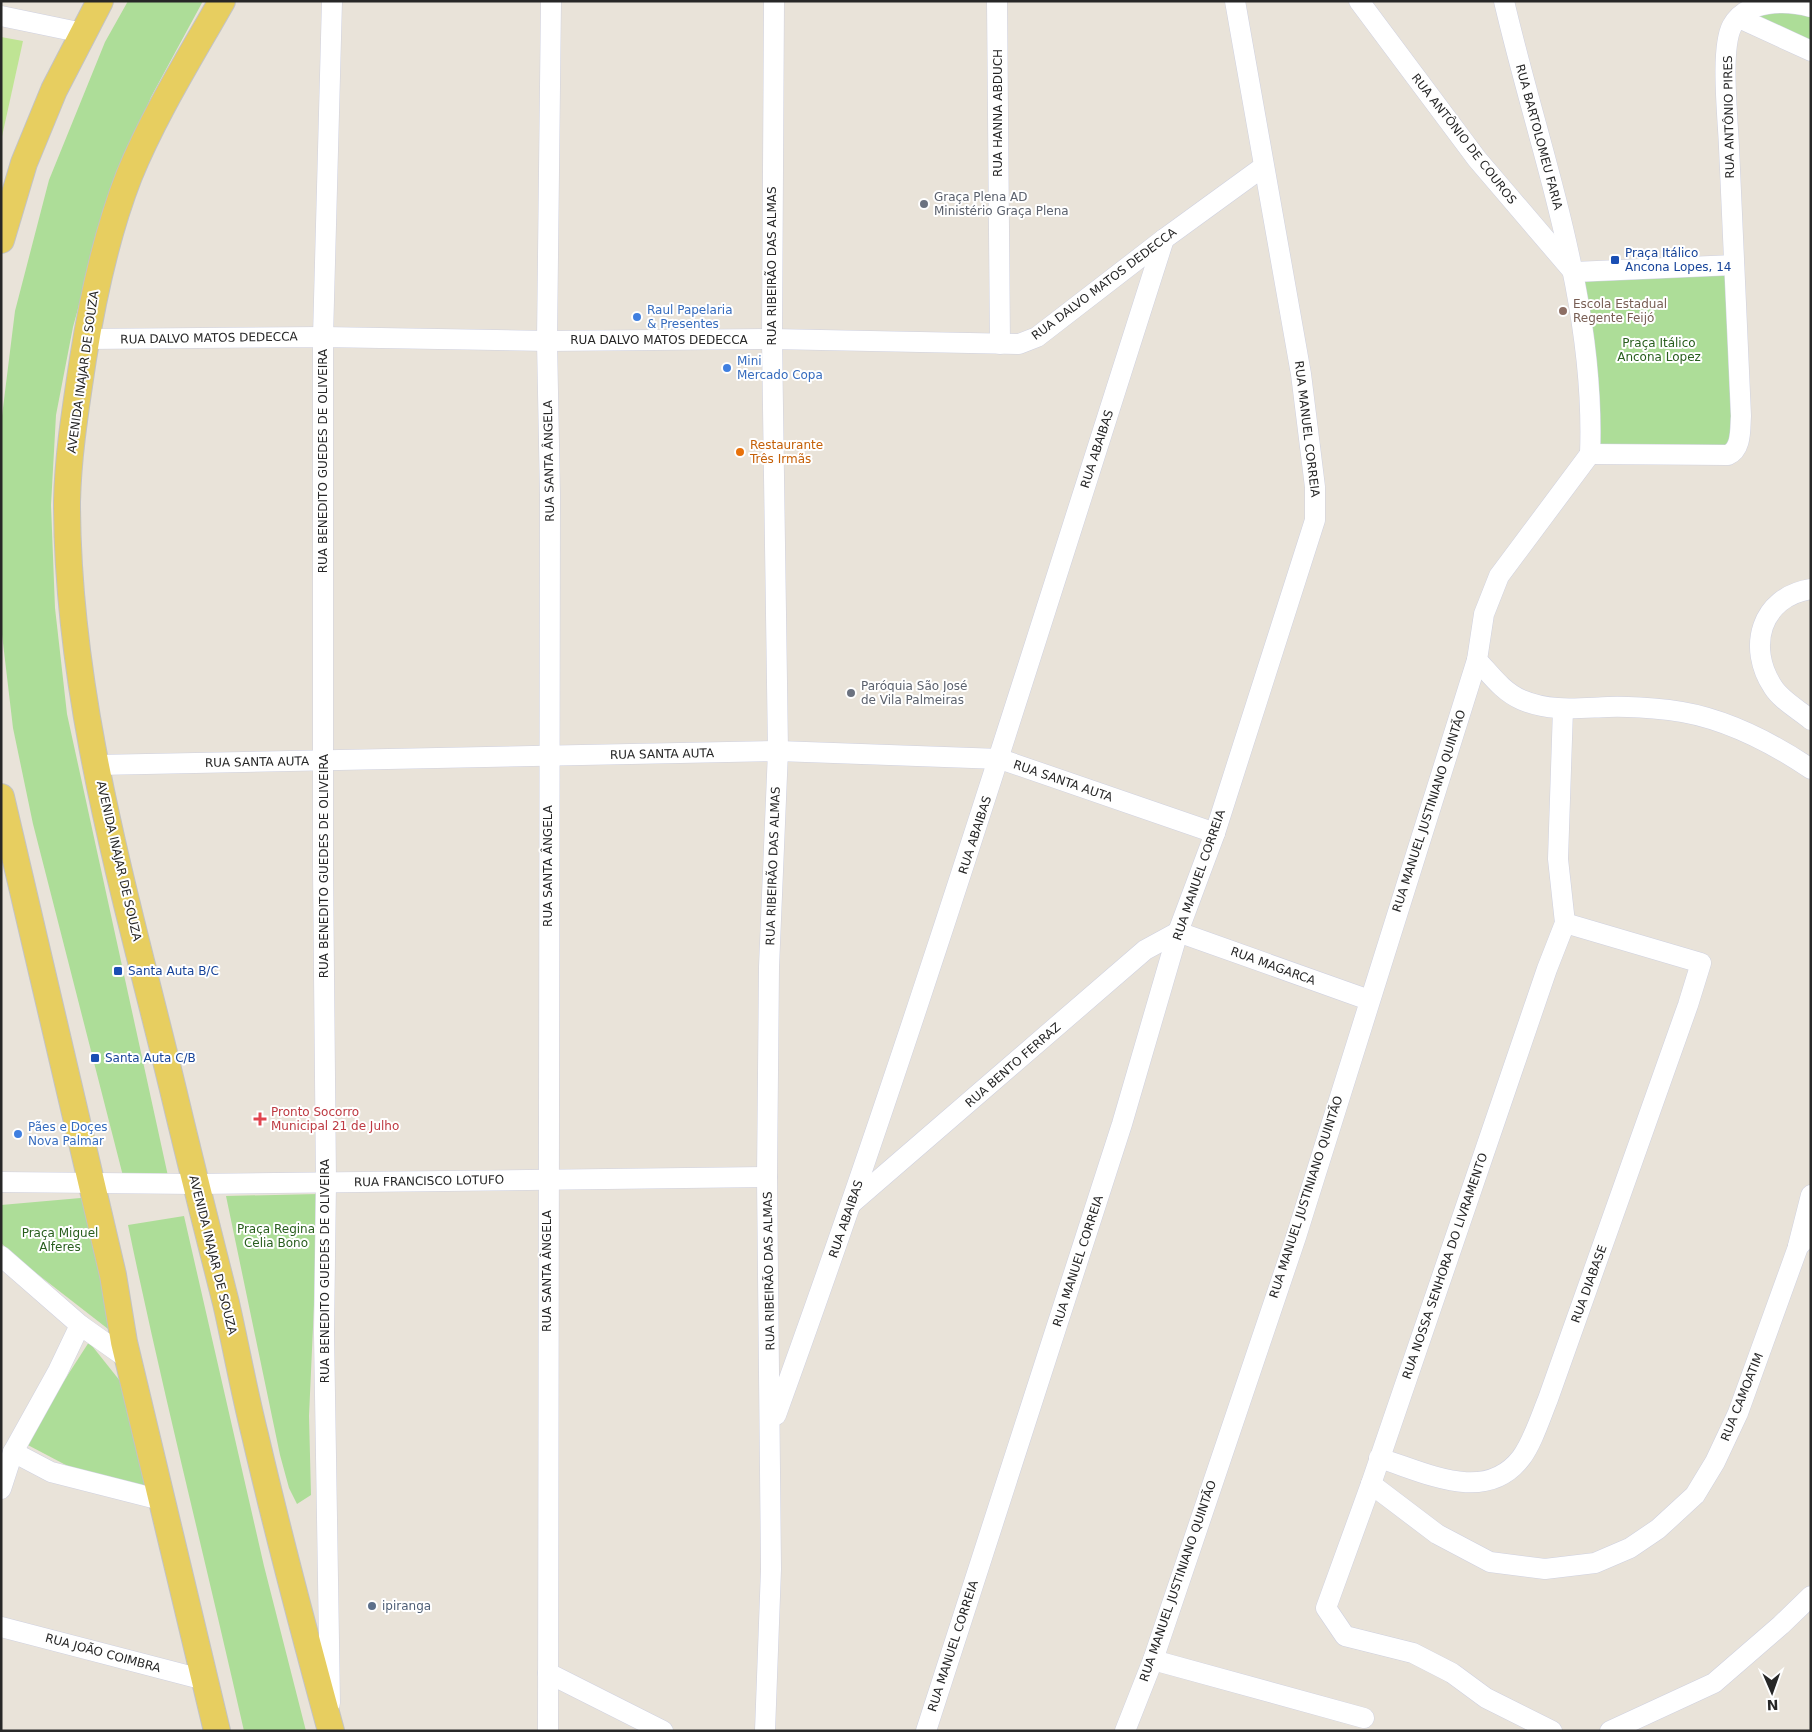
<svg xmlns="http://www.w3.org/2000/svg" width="1812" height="1732" font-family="'DejaVu Sans',sans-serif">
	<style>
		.green { fill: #addd98 }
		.pitch { fill: #bfe494 }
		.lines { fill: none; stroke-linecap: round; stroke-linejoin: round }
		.minor-casing { stroke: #cfd1e0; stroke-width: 21 }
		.major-casing { stroke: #c3c3c3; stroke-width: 28 }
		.minor { stroke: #fff; stroke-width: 20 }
		.major { stroke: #e7ce60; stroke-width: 26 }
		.worship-dot { fill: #6b7280; stroke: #fff; stroke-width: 2 }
		.transit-dot { fill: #1a4fb4; stroke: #fff; stroke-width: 2 }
		.education-dot { fill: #8d6e63; stroke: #fff; stroke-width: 2 }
		.shop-dot { fill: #3f7fe0; stroke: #fff; stroke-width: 2 }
		.food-dot { fill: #e8710a; stroke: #fff; stroke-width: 2 }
		.health-dot { fill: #e0444e; stroke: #fff; stroke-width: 2 }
		.service-dot { fill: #5c6f8a; stroke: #fff; stroke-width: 2 }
		.labels { text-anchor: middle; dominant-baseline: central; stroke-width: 4; stroke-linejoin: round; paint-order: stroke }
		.street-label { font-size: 12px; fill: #272727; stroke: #fff }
		.worship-label { font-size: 12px; fill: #5b616d; stroke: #fff; text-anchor: start }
		.transit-label { font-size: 12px; fill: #164399; stroke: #fff; text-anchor: start }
		.education-label { font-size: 12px; fill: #785e54; stroke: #fff; text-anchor: start }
		.shop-label { font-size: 12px; fill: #366cbe; stroke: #fff; text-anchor: start }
		.park-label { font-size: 12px; fill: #285e1d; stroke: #fff }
		.food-label { font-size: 12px; fill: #c56008; stroke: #fff; text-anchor: start }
		.health-label { font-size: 12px; fill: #be3a42; stroke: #fff; text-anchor: start }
		.service-label { font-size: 12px; fill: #4e5e75; stroke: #fff; text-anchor: start }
	</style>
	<rect width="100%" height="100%" fill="#e9e3d9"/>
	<g class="green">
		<polygon points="128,1 203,1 151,97 105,210 73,327 56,415 51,505 55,608 67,714 168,1176 123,1176 33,824 13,728 1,626 1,424 15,311 49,180 105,42"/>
		<polygon points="1811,7 1811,51 1739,18"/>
		<polygon points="1734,265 1734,452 1590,454 1574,272"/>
		<polygon points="319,1194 309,1416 311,1495 297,1504 289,1488 280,1455 226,1196"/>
		<polygon points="92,1197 121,1339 27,1266 1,1243 1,1205"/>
		<path d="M 184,1216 L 264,1566 L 306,1731 L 244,1731 C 206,1562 163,1394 128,1225 Z"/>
		<polygon points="89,1342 132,1396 153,1488 81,1473 24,1443"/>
	</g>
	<polygon class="pitch" points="1,37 23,41 1,141"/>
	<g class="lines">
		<g class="minor-casing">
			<g id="minor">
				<polyline points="997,1 1000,344"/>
				<polyline points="1359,1 1477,159 1571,269"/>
				<path d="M 1504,1 C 1539,151 1596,298 1590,454"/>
				<polyline points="1,16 83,33"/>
				<polyline points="1739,18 1811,51"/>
				<polyline points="1574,272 1734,265"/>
				<polyline points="86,339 323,337 547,341 772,339 1019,344 1037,337 1164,239 1263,167"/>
				<path d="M 1590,454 L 1728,455 C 1742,449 1740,429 1741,416 C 1737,326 1733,237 1729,147 C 1728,119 1720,49 1732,26 C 1746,0 1786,0 1811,7"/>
				<path d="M 1590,454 L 1499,576 L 1484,614 L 1477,660 C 1491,675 1503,692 1522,700 C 1550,712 1579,708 1608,707 C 1628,706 1649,708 1669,710 C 1721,716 1768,740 1811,769"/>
				<path d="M 1811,589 C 1760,597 1747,648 1773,687 C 1781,700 1799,710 1811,720"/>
				<polyline points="97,765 778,751 1000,759 1215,833"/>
				<polyline points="1,1182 196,1184 767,1177"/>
				<polyline points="852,1203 1145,950 1178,932 1369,1000"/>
				<polyline points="1798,1246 1811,1195"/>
				<polyline points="1,1256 80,1325 128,1359"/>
				<path d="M 776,1415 C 917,1027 1038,632 1164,239"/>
				<polyline points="13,1452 51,1472 161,1500"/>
				<path d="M 1379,1458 C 1425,1472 1485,1505 1521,1458 C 1532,1444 1541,1416 1548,1399 L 1688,1005 L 1701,963 L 1565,923"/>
				<polyline points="1371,1484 1437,1534 1490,1562 1545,1569 1595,1563 1630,1548 1658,1529 1695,1495 1715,1462 1738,1413 1798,1247 1811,1232"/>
				<polyline points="1,1489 13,1452 58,1371 80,1325"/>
				<polyline points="1,1627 205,1680"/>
				<polyline points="1153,1660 1364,1718"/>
				<polyline points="548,1673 663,1731"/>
				<polyline points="330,1703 324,1333 326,1182 323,868 323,337 332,1"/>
				<polyline points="548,1731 550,495 547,341 551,1"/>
				<polyline points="765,1731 771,1569 767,1177 769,967 778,751 772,339 774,1"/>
				<polyline points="926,1731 1122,1124 1178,932 1215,833 1315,520 1315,487 1301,374 1235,1"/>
				<polyline points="1125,1731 1153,1660 1296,1237 1477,660"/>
				<polyline points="1552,1731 1486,1698 1452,1673 1413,1653 1345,1636 1326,1608 1371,1484 1547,969 1565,923 1558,859 1563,709"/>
				<polyline points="1610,1731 1714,1683 1781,1625 1811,1596"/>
			</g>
		</g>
		<g class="major-casing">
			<g id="major">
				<path d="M 222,1 C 189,59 154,115 129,176 C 106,235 93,296 83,359 C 76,406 68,454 67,502 C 67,706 129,905 176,1102 C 192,1169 209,1236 226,1303 C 236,1347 244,1391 255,1435 C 278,1534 304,1632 331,1731"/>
				<polyline points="1,240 24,163 54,90 100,1"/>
				<polyline points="1,797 113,1275 124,1342 217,1731"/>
			</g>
		</g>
		<use href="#minor" class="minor"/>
		<use href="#major" class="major"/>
	</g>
	<g class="worship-dot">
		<circle cx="924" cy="204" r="5"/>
		<circle cx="851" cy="693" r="5"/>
	</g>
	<g class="transit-dot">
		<rect x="1610" y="255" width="10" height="10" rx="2.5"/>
		<rect x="113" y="966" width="10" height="10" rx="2.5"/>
		<rect x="90" y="1053" width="10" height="10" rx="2.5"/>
	</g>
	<circle class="education-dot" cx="1563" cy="311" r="5"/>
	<g class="shop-dot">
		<circle cx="637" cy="317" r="5"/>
		<circle cx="727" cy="368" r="5"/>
		<circle cx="18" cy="1134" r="5"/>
	</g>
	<circle class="food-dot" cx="740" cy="452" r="5"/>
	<path class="health-dot" d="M257.5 1111.5h5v5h5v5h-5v5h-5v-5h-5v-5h5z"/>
	<circle class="service-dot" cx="372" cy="1606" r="5"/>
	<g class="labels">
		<g class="street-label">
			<text transform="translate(998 113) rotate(-90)">RUA HANNA ABDUCH</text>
			<text transform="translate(1729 117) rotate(-91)">RUA ANTÔNIO PIRES</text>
			<text transform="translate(1539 137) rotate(75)">RUA BARTOLOMEU FARIA</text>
			<text transform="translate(1464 139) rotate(52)">RUA ANTÔNIO DE COUROS</text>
			<text transform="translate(772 266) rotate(-90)">RUA RIBEIRÃO DAS ALMAS</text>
			<text transform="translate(1104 284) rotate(-37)">RUA DALVO MATOS DEDECCA</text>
			<text transform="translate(209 338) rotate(-1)">RUA DALVO MATOS DEDECCA</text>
			<text x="659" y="340">RUA DALVO MATOS DEDECCA</text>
			<text transform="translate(83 372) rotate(-82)">AVENIDA INAJAR DE SOUZA</text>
			<text transform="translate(1307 429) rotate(83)">RUA MANUEL CORREIA</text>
			<text transform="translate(1097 449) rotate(-72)">RUA ABAIBAS</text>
			<text transform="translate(323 461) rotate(-90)">RUA BENEDITO GUEDES DE OLIVEIRA</text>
			<text transform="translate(549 461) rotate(-91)">RUA SANTA ÂNGELA</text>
			<text transform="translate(662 754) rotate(-1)">RUA SANTA AUTA</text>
			<text transform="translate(257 762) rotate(-1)">RUA SANTA AUTA</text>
			<text transform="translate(1063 781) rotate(19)">RUA SANTA AUTA</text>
			<text transform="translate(1429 811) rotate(-72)">RUA MANUEL JUSTINIANO QUINTÃO</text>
			<text transform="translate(975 835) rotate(-72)">RUA ABAIBAS</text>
			<text transform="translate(119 861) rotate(77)">AVENIDA INAJAR DE SOUZA</text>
			<text transform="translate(324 866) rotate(-90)">RUA BENEDITO GUEDES DE OLIVEIRA</text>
			<text transform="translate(548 866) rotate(-90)">RUA SANTA ÂNGELA</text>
			<text transform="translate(773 866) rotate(-88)">RUA RIBEIRÃO DAS ALMAS</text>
			<text transform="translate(1199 875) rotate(-71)">RUA MANUEL CORREIA</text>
			<text transform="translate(1273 966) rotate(20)">RUA MAGARCA</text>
			<text transform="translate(1013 1065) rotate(-41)">RUA BENTO FERRAZ</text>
			<text transform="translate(429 1181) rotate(-1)">RUA FRANCISCO LOTUFO</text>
			<text transform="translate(1306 1197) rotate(-72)">RUA MANUEL JUSTINIANO QUINTÃO</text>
			<text transform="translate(846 1219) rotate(-71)">RUA ABAIBAS</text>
			<text transform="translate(213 1255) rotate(76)">AVENIDA INAJAR DE SOUZA</text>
			<text transform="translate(1078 1261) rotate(-72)">RUA MANUEL CORREIA</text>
			<text transform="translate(1445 1266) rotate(-71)">RUA NOSSA SENHORA DO LIVRAMENTO</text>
			<text transform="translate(325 1271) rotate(-90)">RUA BENEDITO GUEDES DE OLIVEIRA</text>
			<text transform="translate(547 1271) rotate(-90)">RUA SANTA ÂNGELA</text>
			<text transform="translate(769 1271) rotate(-91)">RUA RIBEIRÃO DAS ALMAS</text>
			<text transform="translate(1589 1284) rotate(-70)">RUA DIABASE</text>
			<text transform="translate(1742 1397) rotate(-68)">RUA CAMOATIM</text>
			<text transform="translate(1178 1581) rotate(-71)">RUA MANUEL JUSTINIANO QUINTÃO</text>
			<text transform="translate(953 1646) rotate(-72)">RUA MANUEL CORREIA</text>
			<text transform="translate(103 1653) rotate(15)">RUA JOÃO COIMBRA</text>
		</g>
		<g class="worship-label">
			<text x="934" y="197">Graça Plena AD<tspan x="934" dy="14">Ministério Graça Plena</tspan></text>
			<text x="861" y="686">Paróquia São José<tspan x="861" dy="14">de Vila Palmeiras</tspan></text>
		</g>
		<g class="transit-label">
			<text x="1625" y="253">Praça Itálico<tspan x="1625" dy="14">Ancona Lopes, 14</tspan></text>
			<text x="128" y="971">Santa Auta B/C</text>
			<text x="105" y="1058">Santa Auta C/B</text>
		</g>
		<g class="education-label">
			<text x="1573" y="304">Escola Estadual<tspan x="1573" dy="14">Regente Feijó</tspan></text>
		</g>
		<g class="shop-label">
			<text x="647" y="310">Raul Papelaria<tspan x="647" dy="14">&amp; Presentes</tspan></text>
			<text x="737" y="361">Mini<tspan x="737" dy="14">Mercado Copa</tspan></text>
			<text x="28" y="1127">Pães e Doçes<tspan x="28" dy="14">Nova Palmar</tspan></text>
		</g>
		<g class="park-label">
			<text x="1659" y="343">Praça Itálico<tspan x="1659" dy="14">Ancona Lopez</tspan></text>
			<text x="276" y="1229">Praça Regina<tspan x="276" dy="14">Celia Bono</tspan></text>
			<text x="60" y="1233">Praça Miguel<tspan x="60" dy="14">Alferes</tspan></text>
		</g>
		<g class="food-label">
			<text x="750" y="445">Restaurante<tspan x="750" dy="14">Três Irmãs</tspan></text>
		</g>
		<g class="health-label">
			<text x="271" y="1112">Pronto Socorro<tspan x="271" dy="14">Municipal 21 de Julho</tspan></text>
		</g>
		<g class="service-label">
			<text x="382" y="1606">ipiranga</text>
		</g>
	</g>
	<rect width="1812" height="1732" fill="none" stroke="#272727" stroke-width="5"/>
	<g transform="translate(1772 1692) rotate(178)" stroke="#ffffff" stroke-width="4" paint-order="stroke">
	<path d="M0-4L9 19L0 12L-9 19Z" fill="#272727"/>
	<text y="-8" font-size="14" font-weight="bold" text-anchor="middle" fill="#272727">N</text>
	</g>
</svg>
